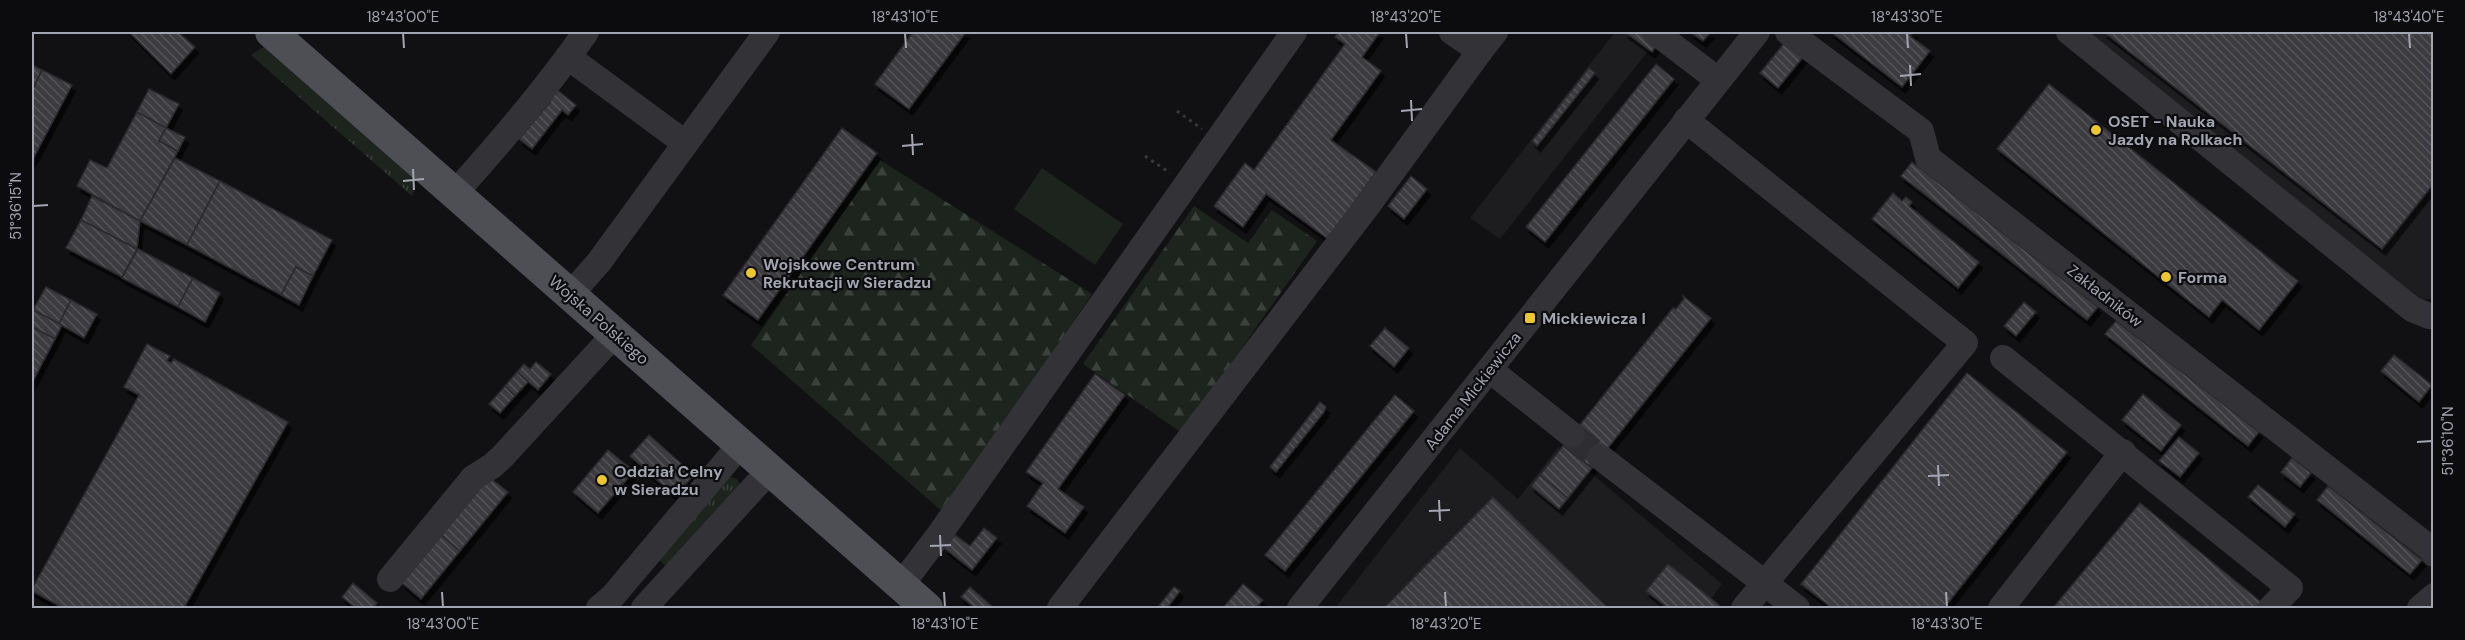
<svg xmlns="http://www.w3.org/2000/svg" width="2465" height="640" font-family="'DM Sans',sans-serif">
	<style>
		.built { fill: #1d1c1f }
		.grass { fill: url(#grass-tufts) }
		.forest { fill: url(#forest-firs) }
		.garden { fill: #1d241e }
		.building { fill: url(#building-back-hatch); stroke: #2b2a2e; stroke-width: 1.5; filter: url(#shadow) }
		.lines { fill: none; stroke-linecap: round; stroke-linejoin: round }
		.minor-tunnel { stroke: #2e2e32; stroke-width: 26; stroke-dasharray: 26 13; stroke-linecap: butt }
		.path { stroke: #38383e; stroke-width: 3; stroke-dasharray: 3 4.5; stroke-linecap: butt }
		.minor { stroke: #323237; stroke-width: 26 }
		.major { stroke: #4e4e55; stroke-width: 32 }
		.ticks { fill: none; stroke: #a2a5b2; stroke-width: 2 }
		.poi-dot { fill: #ebc62f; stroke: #0c0b0d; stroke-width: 2 }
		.labels { text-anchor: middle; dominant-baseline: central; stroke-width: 4.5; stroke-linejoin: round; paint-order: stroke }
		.poi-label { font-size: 16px; font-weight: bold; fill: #a2a5b2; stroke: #0c0b0d; text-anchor: start }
		.street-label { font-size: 16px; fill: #a2a5b2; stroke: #0c0b0d }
		.neatline { fill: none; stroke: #a2a5b2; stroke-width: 2 }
		.ticks-label { font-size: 15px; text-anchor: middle; fill: #a2a5b2 }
	</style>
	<defs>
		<pattern id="grass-tufts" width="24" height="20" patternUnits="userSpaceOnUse" patternTransform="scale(1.5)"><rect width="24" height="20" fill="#1d241e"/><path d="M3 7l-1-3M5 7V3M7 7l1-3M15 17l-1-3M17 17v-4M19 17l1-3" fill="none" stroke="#3b413c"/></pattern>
		<pattern id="forest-firs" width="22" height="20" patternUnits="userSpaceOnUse" patternTransform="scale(1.5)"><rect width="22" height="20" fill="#1d241e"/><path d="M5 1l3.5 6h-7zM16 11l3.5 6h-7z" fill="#3b413c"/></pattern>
		<pattern id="building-back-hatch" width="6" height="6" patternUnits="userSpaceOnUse" patternTransform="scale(1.5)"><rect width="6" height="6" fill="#3b3a3f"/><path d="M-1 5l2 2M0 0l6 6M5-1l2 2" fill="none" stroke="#545458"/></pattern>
		<filter id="shadow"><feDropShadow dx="3.5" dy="6" stdDeviation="0" flood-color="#0009"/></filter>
	</defs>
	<rect width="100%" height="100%" fill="#111012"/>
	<g class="built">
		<polygon points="1615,32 1644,32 1656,41 1500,239 1470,218"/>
		<polygon points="2076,32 2433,32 2433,298 2418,301"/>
		<polygon points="1559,446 1722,584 1704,608 1335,608 1460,448 1518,499"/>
	</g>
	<g class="grass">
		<polygon points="265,46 412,171 415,187 412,196 251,55"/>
		<polygon points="731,477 737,479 740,484 670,570 657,558 724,480"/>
	</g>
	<g class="forest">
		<polygon points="880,160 1092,294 944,513 751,345"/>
		<polygon points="1194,206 1248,243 1272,210 1317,241 1182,433 1083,364"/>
	</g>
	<polygon class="garden" points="1042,168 1123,224 1095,265 1014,209"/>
	<g class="building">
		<polygon points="129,32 178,32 195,47 171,74"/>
		<polygon points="913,32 966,32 909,109 875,84"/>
		<polygon points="1339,32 1380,32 1362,57 1381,71 1331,140 1376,172 1328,239 1266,194 1243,227 1214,206 1245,163 1254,170 1345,44 1335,37"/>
		<polygon points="1625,32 1650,32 1661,40 1652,52"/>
		<polygon points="1690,32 1711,32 1703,41"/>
		<polygon points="1831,32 1914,32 1910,36 1930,51 1902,87"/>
		<polygon points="2104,32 2434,32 2434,189 2431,187 2382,249"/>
		<polygon points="1786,41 1804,56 1778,88 1760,73"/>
		<polygon points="1656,64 1674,79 1545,242 1526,227"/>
		<polygon points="32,65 42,70 32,91"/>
		<polygon points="1589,68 1595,73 1537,146 1532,141"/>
		<polygon points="42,70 72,85 32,161 32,91"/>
		<polygon points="2049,84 2298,281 2259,330 2222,300 2209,317 1997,149"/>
		<polygon points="149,89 179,104 166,128 137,112"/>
		<polygon points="556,89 576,105 568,115 562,110 532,149 519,139 550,102"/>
		<polygon points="137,112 166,128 159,141 178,151 140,221 77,186 90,160 107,168"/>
		<polygon points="166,128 185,137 178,151 159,141"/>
		<polygon points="842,128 877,153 758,320 723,295"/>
		<polygon points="175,158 220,181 187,245 140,221"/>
		<polygon points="1912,162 2098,307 2087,320 1901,176"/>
		<polygon points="1411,176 1427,189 1404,219 1388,206"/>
		<polygon points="220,181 332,240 313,276 296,267 281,295 187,245"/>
		<polygon points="1893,193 1902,201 1906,197 1912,202 1909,206 1979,262 1958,288 1872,219"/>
		<polygon points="92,196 140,221 137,249 81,220"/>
		<polygon points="81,220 137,249 122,277 66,248"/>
		<polygon points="138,249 193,278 178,307 122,278"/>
		<polygon points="296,267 313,276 299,305 281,295"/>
		<polygon points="193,278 220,293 205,322 178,307"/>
		<polygon points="46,287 71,300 59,324 33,310"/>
		<polygon points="1683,296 1711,318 1592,468 1563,446 1673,308 1676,309 1684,299"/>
		<polygon points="71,300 97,314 84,338 59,324"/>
		<polygon points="2024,302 2036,312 2016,336 2004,326"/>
		<polygon points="33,310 62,325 55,339 32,327"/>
		<polygon points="2116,321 2259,432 2248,446 2105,334"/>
		<polygon points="32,327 55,339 32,383"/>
		<polygon points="1385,328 1409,348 1394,367 1370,346"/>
		<polygon points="147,344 170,356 167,361 171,363 174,359 288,422 184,608 63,608 32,591 32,589 139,395 124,387"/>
		<polygon points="2394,355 2432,385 2419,402 2381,371"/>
		<polygon points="536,362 551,374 538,390 517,372 524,364 530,369"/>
		<polygon points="517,372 528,382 515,396 505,386"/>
		<polygon points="1967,373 2067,452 1944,608 1832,608 1801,584"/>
		<polygon points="1095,374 1125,395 1058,489 1084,507 1065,533 1027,506 1043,483 1026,472"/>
		<polygon points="505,386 515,396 500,413 489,404"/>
		<polygon points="2143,394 2181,425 2161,451 2122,420"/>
		<polygon points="1395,395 1414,411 1285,571 1265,555"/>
		<polygon points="1320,402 1326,407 1324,412 1276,472 1270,467"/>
		<polygon points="649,435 694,475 675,496 630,456"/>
		<polygon points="2179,437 2199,453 2180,477 2159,461"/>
		<polygon points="1563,446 1592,468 1568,498 1540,475"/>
		<polygon points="608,450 634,471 598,513 573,492"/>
		<polygon points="2292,458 2311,473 2300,487 2281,472"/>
		<polygon points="1540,475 1568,498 1559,509 1531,486"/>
		<polygon points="489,477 508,492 460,551 441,535"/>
		<polygon points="2258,485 2295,514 2285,527 2248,497"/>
		<polygon points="2328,486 2422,560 2410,574 2317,500"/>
		<polygon points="1493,497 1608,608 1384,608"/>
		<polygon points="2140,503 2261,602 2256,608 2053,608"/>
		<polygon points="984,528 997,538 972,570 944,548 955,535 970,546"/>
		<polygon points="441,535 460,551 421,599 402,583"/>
		<polygon points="1668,564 1719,605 1716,608 1668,608 1646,591"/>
		<polygon points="353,583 377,603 373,608 356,608 342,597"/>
		<polygon points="1243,584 1263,600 1256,608 1223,608"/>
		<polygon points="970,587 994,608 975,608 961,597"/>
		<polygon points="1174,587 1180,591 1167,608 1157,608"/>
	</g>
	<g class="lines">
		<polyline class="minor-tunnel" points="1572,435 1600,457"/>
		<g class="path">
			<polyline points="1177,111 1202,129"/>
			<polyline points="1145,156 1170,173"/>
		</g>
		<g class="minor">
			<polyline points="1452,32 1480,51 1495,32"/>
			<polyline points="1655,32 1718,80"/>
			<polyline points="1788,32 1921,131 1928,158 2431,549 2434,554"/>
			<polyline points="2069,32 2412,309 2429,316 2434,315"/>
			<polyline points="568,57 685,143"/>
			<polyline points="1686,120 1965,343 1744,608"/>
			<path d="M 454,194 C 501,142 546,89 586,32"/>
			<polyline points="570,295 599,262 767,32"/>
			<polyline points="2003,358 2290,588 2271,608"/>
			<polyline points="1490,370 1572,435"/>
			<polyline points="1600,457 1797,608"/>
			<polyline points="390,579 473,478 492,466 502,457 615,334"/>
			<polyline points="901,585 939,535 1294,32"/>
			<polyline points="599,608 613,596 741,444"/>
			<polyline points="644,608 770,470"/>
			<polyline points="1060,608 1368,205 1480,51"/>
			<polyline points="1300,608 1757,32"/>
			<polyline points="2001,608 2123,452"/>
			<polyline points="2420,608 2434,596"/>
		</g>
		<polyline class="major" points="271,32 927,608"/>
	</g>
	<path class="ticks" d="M 403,33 L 404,48M 905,33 L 906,48M 1406,33 L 1407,48M 1907,33 L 1908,48M 2409,33 L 2410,48M 1910,65 L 1911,86M 1900,76 L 1921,74M 1411,100 L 1412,121M 1401,111 L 1422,109M 912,134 L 913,155M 902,146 L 923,144M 413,169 L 414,190M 403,181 L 424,179M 33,206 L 48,205M 2417,442 L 2432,441M 1938,465 L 1939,486M 1928,476 L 1949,475M 1439,500 L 1440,521M 1429,511 L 1450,510M 940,535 L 941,556M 930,546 L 951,545M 442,592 L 443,607M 944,592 L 945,607M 1445,592 L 1446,607M 1946,592 L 1947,607"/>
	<g class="poi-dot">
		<circle cx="2096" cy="130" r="6"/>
		<circle cx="751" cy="273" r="6"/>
		<circle cx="2166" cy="277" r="6"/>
		<rect x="1524" y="312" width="12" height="12" rx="3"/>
		<circle cx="602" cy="480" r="6"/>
	</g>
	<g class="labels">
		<g class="poi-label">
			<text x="2108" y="121">OSET - Nauka<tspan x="2108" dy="18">Jazdy na Rolkach</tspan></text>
			<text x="763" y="264">Wojskowe Centrum<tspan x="763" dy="18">Rekrutacji w Sieradzu</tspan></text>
			<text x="2178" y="277">Forma</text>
			<text x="1542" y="318">Mickiewicza I</text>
			<text x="614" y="471">Oddział Celny<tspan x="614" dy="18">w Sieradzu</tspan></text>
		</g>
		<g class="street-label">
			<text transform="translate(2105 296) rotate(38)">Zakładników</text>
			<text transform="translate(599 320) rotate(41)">Wojska Polskiego</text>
			<text transform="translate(1473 391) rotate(-52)">Adama Mickiewicza</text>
		</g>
	</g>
	<rect width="2465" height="640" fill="none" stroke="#0c0b0d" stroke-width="66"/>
	<rect x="33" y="33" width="2399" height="574" class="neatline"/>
	<g class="ticks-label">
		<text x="403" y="22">18°43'00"E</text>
		<text x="905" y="22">18°43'10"E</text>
		<text x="1406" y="22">18°43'20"E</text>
		<text x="1907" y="22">18°43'30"E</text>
		<text x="2409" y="22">18°43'40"E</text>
		<text transform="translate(16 206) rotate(-90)" y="5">51°36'15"N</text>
		<text transform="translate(2448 441) rotate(-90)" y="5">51°36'10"N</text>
		<text x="443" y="629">18°43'00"E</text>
		<text x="945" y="629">18°43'10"E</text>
		<text x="1446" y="629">18°43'20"E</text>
		<text x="1947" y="629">18°43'30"E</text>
	</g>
</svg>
